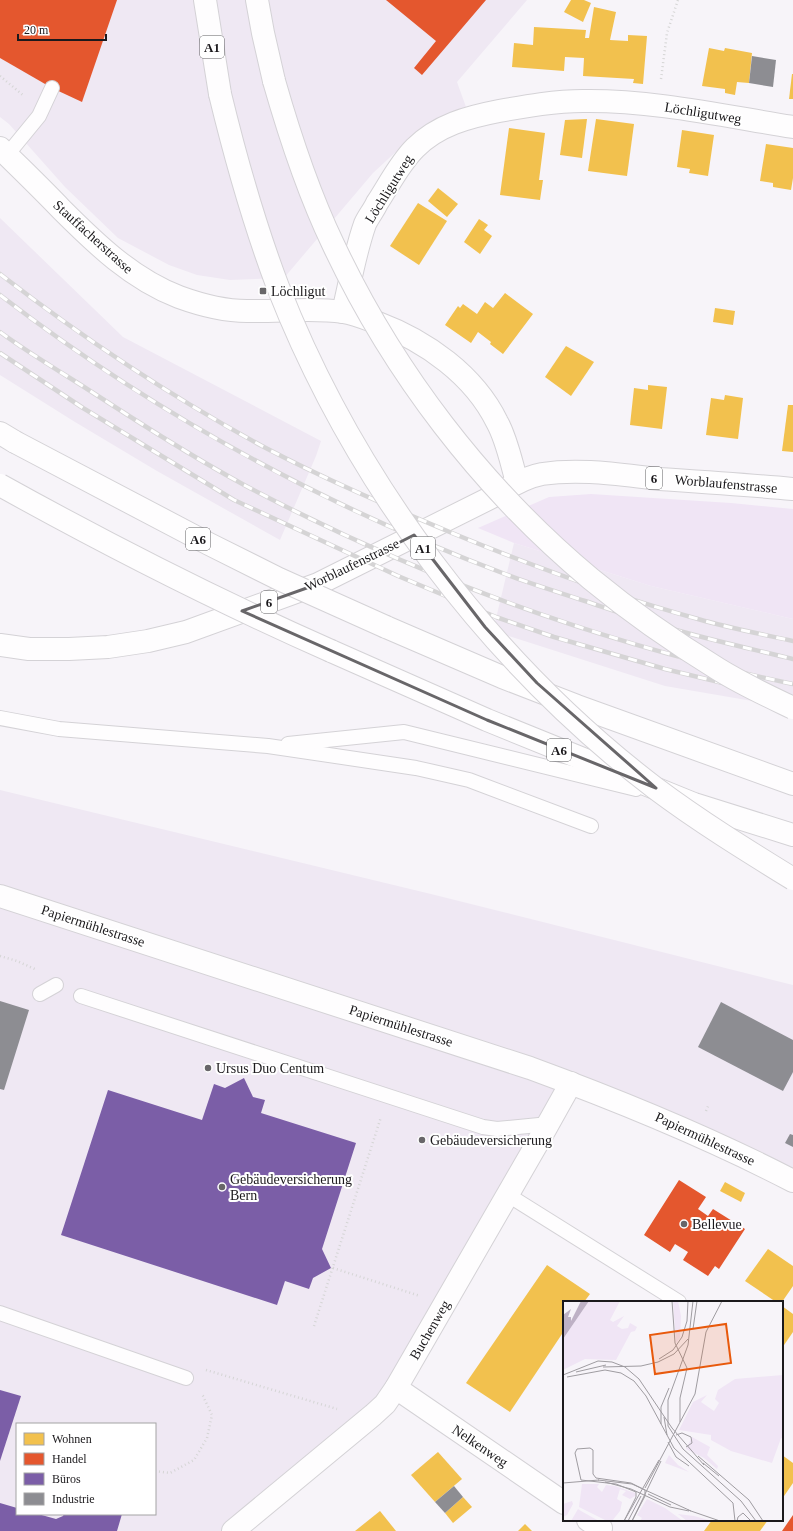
<svg xmlns="http://www.w3.org/2000/svg" width="793" height="1531" font-family="Georgia,serif">
	<style>
		.built { fill: #efe8f3; fill-rule: evenodd }
		.green { fill: #f0e5f5 }
		.homes { fill: #f2c14e }
		.shops { fill: #e4572e }
		.offices { fill: #7b5ea7 }
		.industry { fill: #8d8d92 }
		.lines { fill: none; stroke-linecap: round; stroke-linejoin: round }
		.service-casing { stroke: #d4d2d6; stroke-width: 16 }
		.minor-casing { stroke: #d4d2d6; stroke-width: 24 }
		.tertiary-casing { stroke: #d4d2d6; stroke-width: 24 }
		.secondary-casing { stroke: #d4d2d6; stroke-width: 24 }
		.primary-casing { stroke: #d4d2d6; stroke-width: 24 }
		.motorway-casing { stroke: #d4d2d6; stroke-width: 24 }
		.path { stroke: #d5d5d5; stroke-width: 2.5; stroke-dasharray: 1 3; stroke-linecap: butt }
		.service { stroke: #fefdfe; stroke-width: 14 }
		.minor { stroke: #fefdfe; stroke-width: 22 }
		.tertiary { stroke: #fefdfe; stroke-width: 22 }
		.secondary { stroke: #fefdfe; stroke-width: 22 }
		.primary { stroke: #fefdfe; stroke-width: 22 }
		.motorway { stroke: #fefdfe; stroke-width: 22 }
		.rail-casing { stroke: #d5d4d5; stroke-width: 4.5 }
		.rail { stroke: #fff; stroke-width: 3; stroke-dasharray: 9; stroke-linecap: butt }
		.motorway-bridge-casing { stroke: #d4d2d6; stroke-width: 24; stroke-linecap: butt }
		.motorway-bridge { stroke: #fefdfe; stroke-width: 22 }
		.marked { fill: none; stroke: #686669; stroke-width: 3; stroke-linejoin: round }
		.poi-dot { fill: #686669; stroke: #fff; stroke-width: 1.5 }
		.labels { text-anchor: middle; dominant-baseline: central; stroke-width: 4; stroke-linejoin: round; paint-order: stroke }
		.shield { fill: #fff; stroke: #5f5e60; stroke-width: 1 }
		.shield-label { font-size: 13px; font-weight: bold; fill: #1b191c }
		.street-label { font-size: 14px; fill: #1b191c; stroke: #fff }
		.poi-label { font-size: 14px; fill: #1b191c; stroke: #fff; text-anchor: start }
		.inset-road { fill: none; stroke: #9f9ca1; stroke-width: 1 }
		.view { fill: #e8590c; fill-opacity: 0.15; stroke: #e8590c; stroke-width: 2 }
		.inset-edge { fill: none; stroke: #1b191c; stroke-width: 2 }
	</style>
	<rect width="100%" height="100%" fill="#f7f4f9"/>
	<g class="built">
		<polygon points="0,0 527,0 457,82 466,107 449,113 426,124 373,173 284,278 230,280 197,275 169,265 118,238 65,187 9,124 0,117"/>
		<polygon points="0,218 123,337 321,441 316,456 280,540 157,471 75,422 0,375"/>
		<polygon points="514,543 651,586 793,619 793,708 665,686 493,631"/>
		<path d="M 0,790 L 435,895 L 793,985 L 793,1181 L 571,1083 L 396,1388 L 233,1531 L 0,1531 ZM 17,1424 L 155,1424 L 155,1514 L 17,1514 Z"/>
	</g>
	<polygon class="green" points="591,494 731,503 793,509 793,619 651,586 514,543 478,528 549,497"/>
	<g class="homes">
		<polygon points="571,0 584,0 591,3 583,22 564,12"/>
		<polygon points="594,7 616,12 610,40 628,41 628,35 647,36 643,84 633,83 634,79 583,76 584,58 565,57 564,71 512,67 514,43 533,45 534,27 586,30 585,38 589,38"/>
		<polygon points="709,48 724,51 725,48 752,53 749,83 737,82 735,95 725,93 725,89 702,86"/>
		<polygon points="792,74 793,74 793,99 789,99"/>
		<polygon points="587,119 582,158 560,155 565,120"/>
		<polygon points="596,119 634,124 627,176 588,171"/>
		<polygon points="509,128 545,133 539,180 543,180 540,200 500,195"/>
		<polygon points="682,130 714,135 708,176 689,173 690,169 677,167"/>
		<polygon points="766,144 793,148 793,178 791,190 773,187 773,183 760,181"/>
		<polygon points="438,188 458,204 447,217 428,201"/>
		<polygon points="418,203 447,221 419,265 390,246"/>
		<polygon points="479,219 488,225 484,230 492,236 480,254 464,242"/>
		<polygon points="505,293 533,314 503,354 490,344 491,342 478,332 471,343 445,325 458,306 460,308 463,304 477,314 485,302 493,308"/>
		<polygon points="715,308 735,311 733,325 713,322"/>
		<polygon points="566,346 594,362 571,396 545,377"/>
		<polygon points="648,385 667,387 662,429 630,425 634,388 648,390"/>
		<polygon points="725,395 743,398 738,439 706,435 711,398 724,400"/>
		<polygon points="788,405 793,405 793,452 782,451"/>
		<polygon points="725,1182 745,1193 741,1202 720,1191"/>
		<polygon points="768,1249 793,1266 793,1286 782,1302 776,1302 745,1281"/>
		<polygon points="547,1265 590,1294 584,1302 564,1302 564,1331 510,1412 466,1383"/>
		<polygon points="782,1306 793,1314 793,1332 782,1348"/>
		<polygon points="438,1452 462,1479 435,1502 411,1475"/>
		<polygon points="782,1455 793,1463 793,1483 782,1499"/>
		<polygon points="463,1497 472,1507 453,1523 445,1513"/>
		<polygon points="380,1511 396,1531 355,1531"/>
		<polygon points="712,1520 768,1520 760,1531 704,1531"/>
		<polygon points="525,1524 532,1531 518,1531"/>
	</g>
	<g class="shops">
		<polygon points="0,0 117,0 82,102 52,88 0,58"/>
		<polygon points="386,0 486,0 422,75 414,68 436,41"/>
		<polygon points="679,1180 706,1197 698,1209 708,1216 713,1209 745,1229 719,1269 715,1266 708,1276 683,1260 688,1252 675,1244 670,1252 644,1235"/>
		<polygon points="793,1515 793,1531 782,1531"/>
	</g>
	<g class="offices">
		<polygon points="244,1078 253,1097 265,1100 261,1113 356,1143 322,1249 331,1268 313,1278 309,1289 285,1281 277,1305 61,1235 108,1090 202,1120 214,1084 225,1088"/>
		<polygon points="0,1390 21,1396 0,1461"/>
		<polygon points="0,1503 17,1508 17,1514 38,1514 56,1519 63,1516 64,1514 122,1514 117,1531 0,1531"/>
	</g>
	<g class="industry">
		<polygon points="752,56 776,60 773,87 749,83"/>
		<polygon points="0,1001 29,1010 4,1090 0,1089"/>
		<polygon points="721,1002 793,1040 793,1072 783,1091 698,1047"/>
		<polygon points="790,1134 793,1135 793,1147 785,1143"/>
		<polygon points="454,1486 463,1497 445,1513 435,1502"/>
	</g>
	<g class="lines">
		<g class="service-casing">
			<g id="service">
				<polyline points="7,155 39,116 52,88"/>
				<polyline points="0,718 59,729 268,746 416,768 469,780 591,826"/>
				<polyline points="288,744 404,732 636,789"/>
				<polyline points="40,994 56,985"/>
				<polyline points="81,996 483,1127 497,1129 549,1124"/>
				<polyline points="508,1195 679,1302"/>
				<polyline points="0,1313 186,1378"/>
			</g>
		</g>
		<g class="minor-casing">
			<g id="minor">
				<path d="M 343,312 C 350,283 355,252 365,224 C 368,217 374,210 377,203 C 389,185 399,164 415,148 C 438,125 468,117 499,111 C 527,106 555,101 583,101 C 653,100 724,116 793,127"/>
				<polyline points="396,1388 564,1503"/>
				<polyline points="588,1520 601,1528 598,1531"/>
				<polyline points="233,1531 373,1415 385,1404 396,1388 538,1142 571,1083"/>
			</g>
		</g>
		<g class="tertiary-casing">
			<path id="tertiary" d="M 0,148 C 20,168 41,188 61,209 C 96,244 132,279 179,297 C 201,305 224,311 247,311 C 279,312 312,307 343,312 C 355,314 367,319 378,323 C 426,341 474,375 497,422 C 507,440 511,462 517,482"/>
		</g>
		<g class="secondary-casing">
			<path id="secondary" d="M 0,896 L 530,1068 C 620,1101 708,1137 793,1181"/>
		</g>
		<g class="primary-casing">
			<path id="primary" d="M 0,645 L 29,649 L 69,649 L 108,647 L 148,641 L 186,632 L 318,584 L 498,494 C 512,485 526,477 542,474 C 581,468 621,475 660,479 C 704,482 749,485 793,489"/>
		</g>
		<g class="motorway-casing">
			<g id="motorway">
				<polyline points="205,0 220,94"/>
				<polyline points="257,0 263,33 274,81"/>
				<polyline points="0,433 15,442"/>
				<polyline points="386,627 502,677 577,706 793,784"/>
				<polyline points="331,651 487,720 694,804 793,835"/>
			</g>
		</g>
		<g class="path">
			<polyline points="0,76 24,96"/>
			<polyline points="661,79 667,33 678,0"/>
			<polyline points="0,956 17,961 37,970"/>
			<polyline points="706,1111 709,1104"/>
			<polyline points="333,1268 420,1296"/>
			<polyline points="314,1326 381,1117"/>
			<polyline points="206,1370 337,1409"/>
			<polyline points="155,1471 170,1473 194,1460 207,1438 212,1415 203,1396 201,1394"/>
		</g>
		<use href="#service" class="service"/>
		<use href="#minor" class="minor"/>
		<use href="#tertiary" class="tertiary"/>
		<use href="#secondary" class="secondary"/>
		<use href="#primary" class="primary"/>
		<use href="#motorway" class="motorway"/>
		<g class="rail-casing">
			<g id="rail">
				<path d="M 0,274 C 83,338 170,396 262,446 C 324,479 388,506 452,533 C 532,566 614,596 698,619 C 729,628 761,634 793,641"/>
				<path d="M 0,295 C 155,414 322,505 505,574 C 531,584 558,592 585,601 C 612,610 640,620 669,628 C 710,640 752,649 793,659"/>
				<path d="M 0,332 C 26,351 54,368 81,385 C 135,420 189,455 246,486 C 418,577 603,644 793,684"/>
				<polyline points="0,353 83,408 234,500 398,576 496,617 554,637 665,669 793,700"/>
			</g>
		</g>
		<use href="#rail" class="rail"/>
		<g class="motorway-bridge-casing">
			<g id="motorway-bridge">
				<path d="M 274,81 C 290,137 308,192 333,244 C 393,372 482,488 591,579 C 631,612 674,642 718,669 C 742,684 768,696 793,708"/>
				<path d="M 220,94 C 236,160 254,224 278,287 C 354,481 489,661 655,788 C 699,821 746,850 793,879"/>
				<polyline points="15,442 209,544 279,579 386,627"/>
				<path d="M 0,485 C 108,545 218,601 331,651"/>
			</g>
		</g>
		<use href="#motorway-bridge" class="motorway-bridge"/>
	</g>
	<path class="marked" d="M 414,535 L 485,627 L 537,683 L 656,788 L 487,720 L 242,611 L 318,584 Z"/>
	<g class="poi-dot">
		<rect x="259" y="287" width="8" height="8" rx="2"/>
		<circle cx="208" cy="1068" r="4"/>
		<circle cx="422" cy="1140" r="4"/>
		<circle cx="222" cy="1187" r="4"/>
		<circle cx="684" cy="1224" r="4"/>
	</g>
	<g class="labels">
		<g class="shield">
			<rect x="200" y="36" width="24" height="22" rx="3"/>
			<rect x="646" y="467" width="16" height="22" rx="3"/>
			<rect x="186" y="528" width="24" height="22" rx="3"/>
			<rect x="411" y="537" width="24" height="22" rx="3"/>
			<rect x="261" y="591" width="16" height="22" rx="3"/>
			<rect x="547" y="739" width="24" height="22" rx="3"/>
		</g>
		<g class="shield-label">
			<text x="212" y="47">A1</text>
			<text x="654" y="478">6</text>
			<text x="198" y="539">A6</text>
			<text x="423" y="548">A1</text>
			<text x="269" y="602">6</text>
			<text x="559" y="750">A6</text>
		</g>
		<g class="street-label">
			<text transform="translate(703 113) rotate(9)">Löchligutweg</text>
			<text transform="translate(389 189) rotate(-58)">Löchligutweg</text>
			<text transform="translate(93 237) rotate(42)">Stauffacherstrasse</text>
			<text transform="translate(726 484) rotate(5)">Worblaufenstrasse</text>
			<text transform="translate(352 565) rotate(-26)">Worblaufenstrasse</text>
			<text transform="translate(93 926) rotate(18)">Papiermühlestrasse</text>
			<text transform="translate(401 1026) rotate(18)">Papiermühlestrasse</text>
			<text transform="translate(705 1139) rotate(25)">Papiermühlestrasse</text>
			<text transform="translate(430 1330) rotate(-60)">Buchenweg</text>
			<text transform="translate(480 1446) rotate(34)">Nelkenweg</text>
		</g>
		<g class="poi-label">
			<text x="271" y="291">Löchligut</text>
			<text x="216" y="1068">Ursus Duo Centum</text>
			<text x="430" y="1140">Gebäudeversicherung</text>
			<text x="230" y="1179">Gebäudeversicherung<tspan x="230" dy="16">Bern</tspan></text>
			<text x="692" y="1224">Bellevue</text>
		</g>
	</g>
	<g transform="translate(563 1301)">
		<rect width="220" height="220" fill="#f7f4f9"/>
		<path d="M 26,0 L 57,0 L 47,19 L 50,21 L 61,15 L 54,25 L 59,28 L 65,27 L 67,22 L 74,26 L 72,30 L 68,31 L 53,59 L 22,58 L 0,69 L 0,38 ZM 110,0 L 115,0 L 118,15 L 117,37 L 113,42 ZM 220,74 L 220,138 L 218,137 L 209,162 L 168,150 L 148,139 L 148,134 L 116,129 L 130,101 L 144,94 L 138,101 L 151,110 L 156,102 L 152,98 L 155,89 L 172,78 ZM 129,136 L 147,146 L 144,154 L 155,165 L 154,168 L 141,157 L 123,148 ZM 106,154 L 115,164 L 126,171 L 102,162 ZM 19,183 L 36,183 L 34,186 L 39,191 L 43,184 L 52,185 L 72,192 L 72,195 L 67,198 L 59,194 L 63,190 L 57,188 L 54,198 L 59,201 L 57,210 L 49,220 L 44,220 L 16,206 ZM 84,198 L 102,207 L 120,220 L 77,220 L 79,217 L 74,214 ZM 9,200 L 10,203 L 4,214 L 0,216 L 0,203 ZM 15,208 L 18,210 L 36,220 L 8,220 ZM 115,213 L 131,215 L 149,220 L 124,220 Z" fill="#f0e5f5"/>
		<path d="M 18,0 L 26,0 L 0,38 L 0,14 L 8,8 L 5,16 L 8,16 L 8,20 Z" fill="#beb1c5"/>
		<path class="inset-road" d="M 109,0 L 112,42 L 124,67 L 117,97 L 117,121M 130,0 L 125,44 L 105,99 L 105,125 L 120,148 L 178,200 L 193,220M 130,28 L 134,0M 96,58 L 110,49 L 119,36 L 124,20 L 125,0M 40,66 L 78,65 L 95,61 L 111,53 L 125,38M 13,71 L 43,64M 0,74 L 35,60 L 49,61 L 62,66 L 76,78 L 109,127 L 141,164M 4,76 L 42,69 L 58,72 L 71,80 L 83,95 L 111,147 L 170,202 L 172,220M 101,116 L 104,134M 98,123 L 98,106 L 106,87M 113,134 L 119,132 L 128,136 L 129,142 L 123,146M 105,141 L 113,156 L 126,165M 135,155 L 186,199 L 200,220M 140,162 L 156,175M 35,179 L 69,183 L 128,210M 42,181 L 68,188 L 107,206 L 126,210M 0,182 L 36,179M 82,187 L 132,93 L 143,31 L 159,0M 85,193 L 108,204M 125,209 L 157,220M 61,220 L 96,159M 61,220 L 73,196 L 73,191 L 53,183 L 18,179 L 12,152 L 14,148 L 27,147 L 30,149 L 30,173 L 33,177 L 68,182 L 82,189 L 82,195 L 69,220M 65,220 L 78,195M 69,220 L 98,160M 174,220 L 175,216 L 180,212 L 188,220"/>
		<path class="view" d="M 163,23 L 168,62 L 92,73 L 87,34 Z"/>
		<rect width="220" height="220" class="inset-edge"/>
	</g>
	<rect x="16" y="1423" width="140" height="92" fill="#ffffff" stroke="#a4a3a4"/>
	<rect x="24" y="1433" width="20" height="12" fill="#f2c14e" stroke="#a4a3a4"/>
	<text x="52" y="1443" font-size="12" fill="#1b191c">Wohnen</text>
	<rect x="24" y="1453" width="20" height="12" fill="#e4572e" stroke="#a4a3a4"/>
	<text x="52" y="1463" font-size="12" fill="#1b191c">Handel</text>
	<rect x="24" y="1473" width="20" height="12" fill="#7b5ea7" stroke="#a4a3a4"/>
	<text x="52" y="1483" font-size="12" fill="#1b191c">Büros</text>
	<rect x="24" y="1493" width="20" height="12" fill="#8d8d92" stroke="#a4a3a4"/>
	<text x="52" y="1503" font-size="12" fill="#1b191c">Industrie</text>
	<path d="M18 34v6h88v-6" fill="none" stroke="#1b191c" stroke-width="2"/>
	<text x="24" y="34" font-size="12" fill="#1b191c" stroke="#ffffff" stroke-width="3" paint-order="stroke">20 m</text>
</svg>
